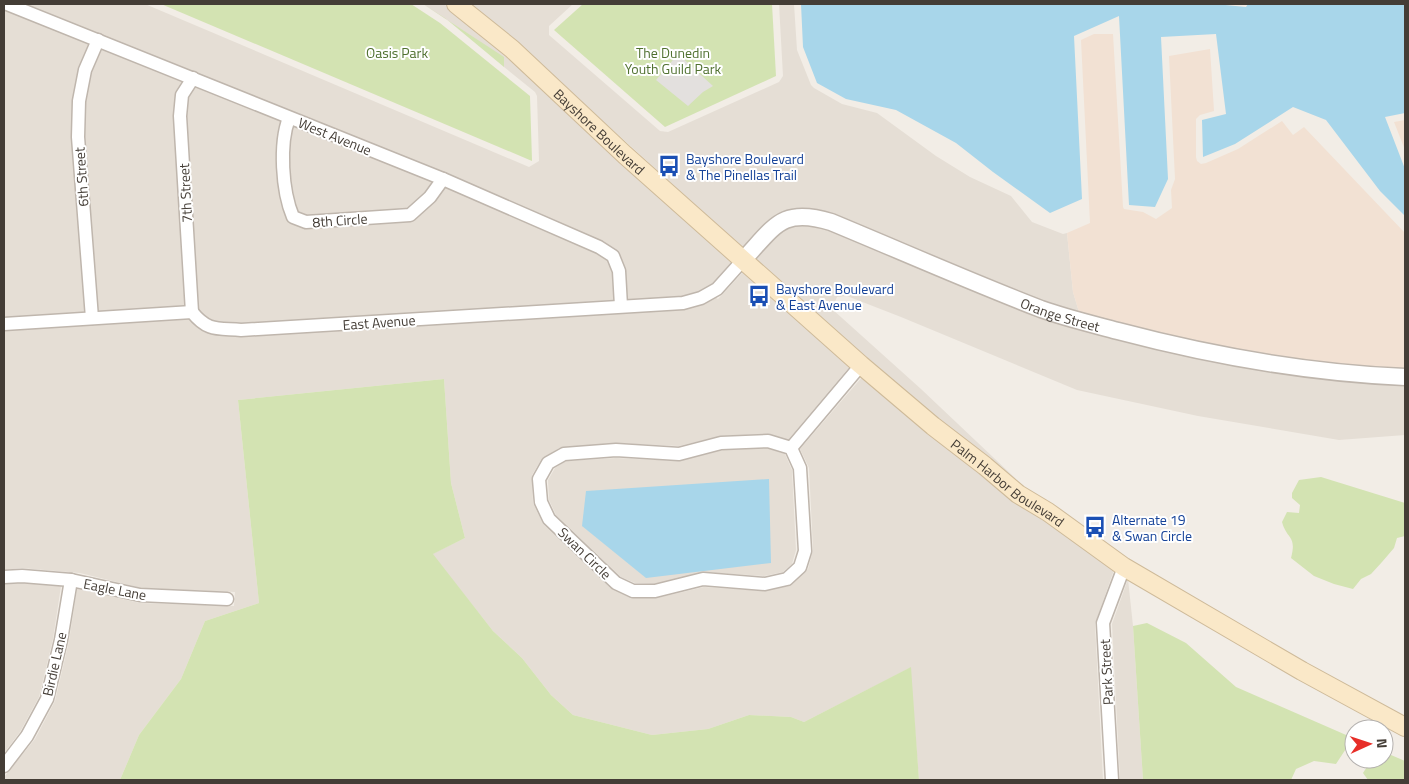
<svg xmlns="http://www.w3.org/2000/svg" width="1409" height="784" font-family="'Titillium Web',sans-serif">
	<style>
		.residential { fill: #e5ded5 }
		.commercial { fill: #f2e1d3 }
		.green { fill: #d3e3b2 }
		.parking { fill: #e3e0de }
		.water { fill: #a8d6ea }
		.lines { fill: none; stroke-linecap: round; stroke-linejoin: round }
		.minor-casing { stroke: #bfb6ad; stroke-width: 15 }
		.tertiary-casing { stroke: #bfb6ad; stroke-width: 19 }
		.secondary-casing { stroke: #ceba99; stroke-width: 20 }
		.minor { stroke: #fff; stroke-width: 12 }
		.tertiary { stroke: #fff; stroke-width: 16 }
		.secondary { stroke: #fae8c8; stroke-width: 18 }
		.labels { text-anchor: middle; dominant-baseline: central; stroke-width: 4; stroke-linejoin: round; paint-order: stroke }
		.park-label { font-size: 14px; fill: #4f702f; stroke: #fff }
		.street-label { font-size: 14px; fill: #443d36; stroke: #fff }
		.transit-label { font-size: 14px; fill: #164399; stroke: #fff; text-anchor: start }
	</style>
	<rect width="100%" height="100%" fill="#f2ede6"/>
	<g class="residential">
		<polygon points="4,4 145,4 529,167 539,161 537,96 535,92 504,67 503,57 423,4 444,4 507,55 733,260 706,291 718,299 745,270 851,365 788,440 767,434 721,436 679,446 616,443 559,448 541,460 532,475 533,503 543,524 610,588 629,597 657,598 704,587 764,591 789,586 808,569 813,550 809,468 800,449 863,376 1043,518 1114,570 1095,624 1103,780 919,780 910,668 804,722 791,717 749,715 708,729 652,735 573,715 551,695 522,658 493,631 432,554 465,538 451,483 444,379 238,400 259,603 205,621 181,679 139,735 120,780 4,780 4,777 35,739 55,701 69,641 77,589 140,603 234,606 235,592 141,588 80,573 21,568 4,570"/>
		<polygon points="468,4 573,4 549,26 549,35 660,131 668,132 779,82 783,76 779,4 794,4 797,50 811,85 814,88 842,104 877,113 936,156 970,177 1011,196 1032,222 1063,234 1067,233 1073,292 1079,312 1046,302 835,215 820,211 806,208 793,209 773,218 743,248 518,44"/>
		<polygon points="804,223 828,229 1039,316 1405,384 1405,435 1339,440 1198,416 1077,390 901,317 847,296 837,297 832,309 921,389 1030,492 939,420 755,259 782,230 796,224"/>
		<polygon points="767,448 785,454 792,470 796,550 792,564 783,572 764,576 704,572 654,584 635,583 621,577 556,515 549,500 548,480 555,468 566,461 616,458 679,461 723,450"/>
		<polygon points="1128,579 1133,626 1143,780 1120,780 1112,624"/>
		<polygon points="22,583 61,586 53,639 39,697 20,732 4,753 4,584"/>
	</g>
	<g class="commercial">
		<polygon points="1094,34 1113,34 1123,207 1124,209 1143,212 1156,219 1172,208 1171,190 1175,179 1169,56 1210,49 1214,111 1200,115 1196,119 1196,157 1197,161 1201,164 1206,163 1238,149 1282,121 1293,135 1304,127 1405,233 1405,369 1350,366 1288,358 1179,339 1079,312 1073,292 1067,233 1090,223 1081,40"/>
		<polygon points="1405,120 1405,150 1394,122"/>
	</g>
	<g class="green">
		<polygon points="161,4 411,4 440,23 530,96 532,161"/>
		<polygon points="423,4 504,57 504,67 445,18"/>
		<polygon points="583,4 772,4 776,76 665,127 554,30"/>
		<polygon points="444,379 451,483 465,538 433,554 493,631 522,658 551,695 573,715 652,735 708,729 749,715 791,717 804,722 911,667 919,780 120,780 139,735 181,679 205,621 259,603 238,400"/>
		<path d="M 1321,477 L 1405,503 L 1405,536 L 1397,538 L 1394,548 L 1382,562 L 1371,574 L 1361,579 L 1353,589 L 1334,584 L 1314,576 L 1291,558 C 1297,535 1287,540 1282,522 L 1287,512 L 1299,513 L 1300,505 L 1292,498 L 1292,493 L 1299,480 Z"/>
		<polygon points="1147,623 1186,643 1236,687 1353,738 1336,764 1314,761 1296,769 1291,780 1143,780 1133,626"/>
		<polygon points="1384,752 1405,761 1405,780 1368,780 1363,773 1372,759 1384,759"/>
	</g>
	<polygon class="parking" points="678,54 713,86 703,92 688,106 656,80"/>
	<g class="water">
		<polygon points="801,4 1215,4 1246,7 1248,4 1405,4 1405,113 1385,117 1405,169 1405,216 1380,191 1326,120 1293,107 1235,144 1203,157 1202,120 1226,114 1216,34 1161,37 1168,179 1155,207 1129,205 1119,16 1074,36 1082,199 1050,213 993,172 956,143 896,110 846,99 817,83 803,47"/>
		<polygon points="769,479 771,563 646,578 582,526 586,491"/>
	</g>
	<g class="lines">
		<g class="minor-casing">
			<g id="minor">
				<polyline points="7,4 443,179 599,247 613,256 619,271 621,306"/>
				<path d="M 289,118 C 279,144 282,191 293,217 L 306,222 L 410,215 L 430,197 L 443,179"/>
				<path d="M 192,312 C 208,332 218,328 241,330 L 683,303 L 701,298 L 717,289 L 744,259"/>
				<polyline points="192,312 180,116 182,95 193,78"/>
				<polyline points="92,318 78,137 79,101 85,70 98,40"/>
				<polyline points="4,324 192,312"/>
				<polygon points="768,441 791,448 800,468 805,551 800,567 787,579 765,584 703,579 655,591 633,591 616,583 549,519 541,502 539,479 548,463 564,454 616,450 679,454 721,443"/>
				<polyline points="791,448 861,365"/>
				<polyline points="4,577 22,576 71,580 140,595 227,599"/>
				<polyline points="4,766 27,736 47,699 61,640 71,580"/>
				<polyline points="1112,780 1103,623 1124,567"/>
			</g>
		</g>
		<g class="tertiary-casing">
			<g id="tertiary">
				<path id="s1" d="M 744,259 C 775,226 782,207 831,222 C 901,251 971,282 1041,309 C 1066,318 1092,324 1118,331 C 1209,355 1310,373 1405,377"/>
			</g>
		</g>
		<g class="secondary-casing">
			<g id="secondary">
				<path id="s2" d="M 456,4 L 512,49 L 625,155 L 861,365 L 933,426 L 985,466 L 1018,494 L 1048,512 L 1124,567 L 1302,671 L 1405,727"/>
			</g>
		</g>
		<use href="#minor" class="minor"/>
		<use href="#tertiary" class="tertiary"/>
		<use href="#secondary" class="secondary"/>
	</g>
	<defs>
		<g id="bus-bare" transform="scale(1.725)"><path d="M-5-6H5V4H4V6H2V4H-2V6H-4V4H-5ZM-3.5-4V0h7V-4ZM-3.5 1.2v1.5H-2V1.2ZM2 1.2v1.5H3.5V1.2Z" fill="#1a4fb4" stroke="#fff" stroke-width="2.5" paint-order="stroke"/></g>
	</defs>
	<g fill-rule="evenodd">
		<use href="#bus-bare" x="669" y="166"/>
		<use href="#bus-bare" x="759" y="296"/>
		<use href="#bus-bare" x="1095" y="527"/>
	</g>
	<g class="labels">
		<g class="park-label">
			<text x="397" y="52">Oasis Park</text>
			<text x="673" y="52">The Dunedin<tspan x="673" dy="16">Youth Guild Park</tspan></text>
		</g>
		<g class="street-label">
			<text stroke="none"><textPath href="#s2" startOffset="192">Bayshore Boulevard</textPath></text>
			<text transform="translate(335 136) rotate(22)">West Avenue</text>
			<text transform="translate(81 177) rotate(-94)">6th Street</text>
			<text transform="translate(185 193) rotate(-93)">7th Street</text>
			<text transform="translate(340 220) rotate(-4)">8th Circle</text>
			<text stroke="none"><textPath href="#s1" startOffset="351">Orange Street</textPath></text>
			<text transform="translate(379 322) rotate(-4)">East Avenue</text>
			<text stroke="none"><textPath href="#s2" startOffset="731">Palm Harbor Boulevard</textPath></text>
			<text transform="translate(585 553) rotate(44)">Swan Circle</text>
			<text transform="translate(115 589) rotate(11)">Eagle Lane</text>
			<text transform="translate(54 664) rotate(-77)">Birdie Lane</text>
			<text transform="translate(1106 672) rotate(-93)">Park Street</text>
		</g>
		<g class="transit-label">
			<text x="686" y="158">Bayshore Boulevard<tspan x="686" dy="16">&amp; The Pinellas Trail</tspan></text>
			<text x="776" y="288">Bayshore Boulevard<tspan x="776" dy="16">&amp; East Avenue</tspan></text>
			<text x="1112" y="519">Alternate 19<tspan x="1112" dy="16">&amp; Swan Circle</tspan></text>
		</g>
	</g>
	<rect width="1409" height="784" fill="none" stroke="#443d36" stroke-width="10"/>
	<g transform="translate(1369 744) rotate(87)"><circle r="24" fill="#ffffff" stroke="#b4b1af"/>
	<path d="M0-4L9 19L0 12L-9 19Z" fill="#e72e28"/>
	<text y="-8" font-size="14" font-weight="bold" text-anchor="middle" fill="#443d36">N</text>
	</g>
</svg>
